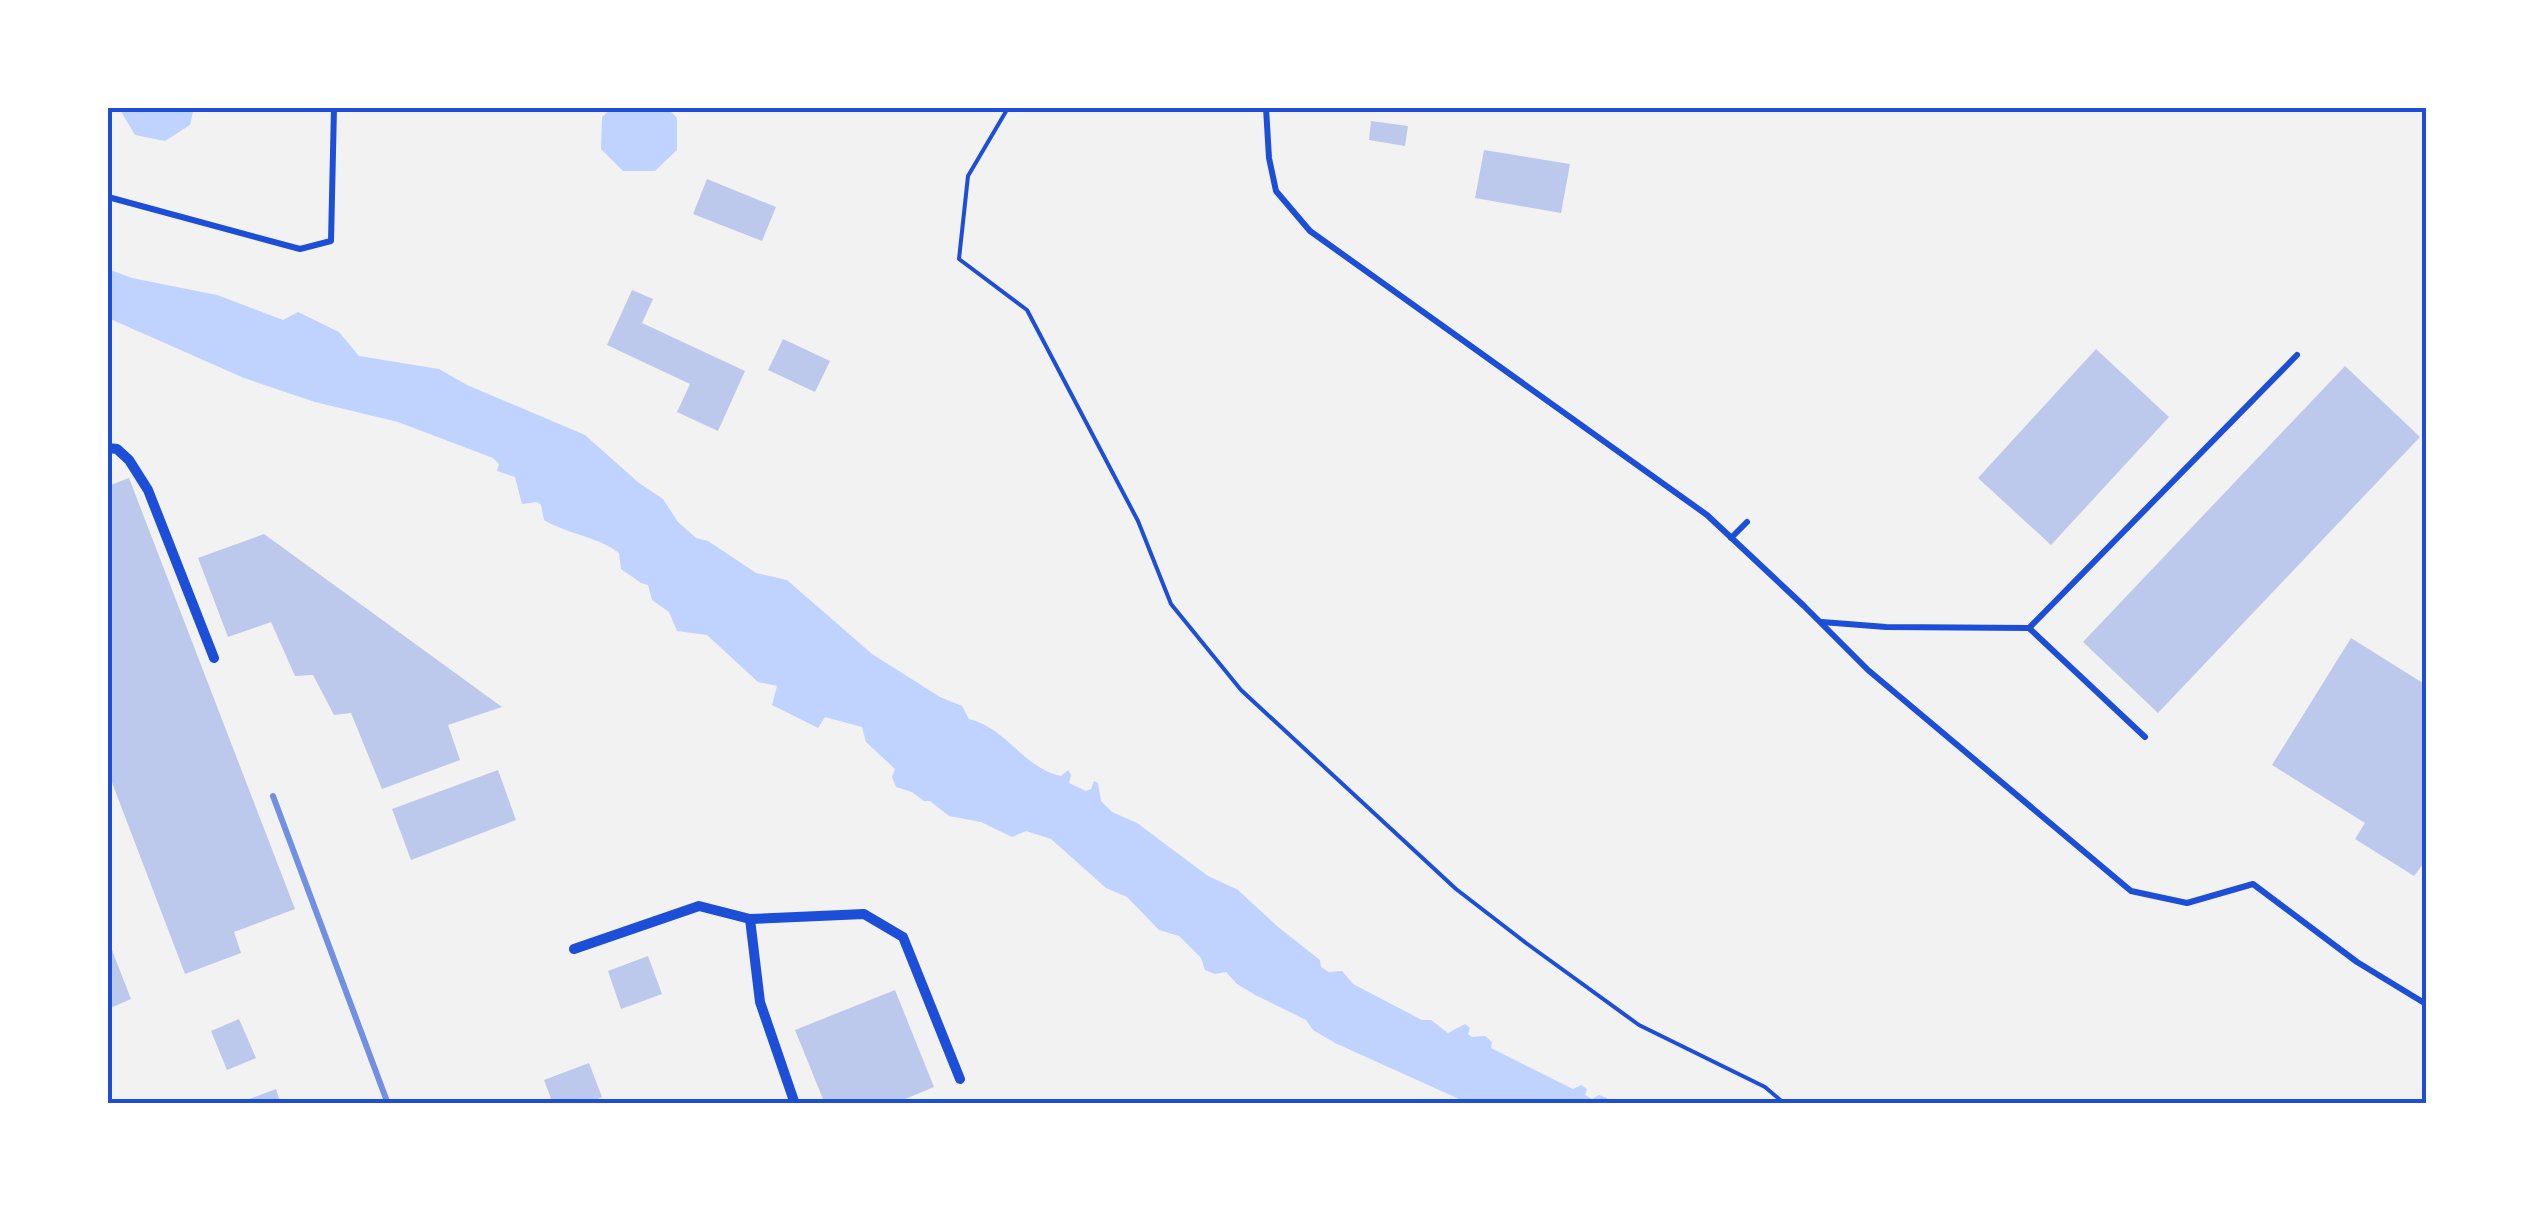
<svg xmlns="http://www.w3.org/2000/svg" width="2534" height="1211" font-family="'DejaVu Sans',sans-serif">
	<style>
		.water { fill: #bfd3fe }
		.building { fill: #bdc9ec }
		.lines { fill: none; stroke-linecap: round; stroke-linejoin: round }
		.path { stroke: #1d4ed8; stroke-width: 4 }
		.service { stroke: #1d4ed8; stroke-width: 6 }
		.minor { stroke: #1d4ed8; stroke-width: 10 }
		.rail { stroke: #7290e2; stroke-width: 6 }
		.neatline { fill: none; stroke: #1d4ed8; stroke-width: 4 }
	</style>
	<rect width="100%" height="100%" fill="#f2f2f2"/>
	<g class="water">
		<polygon points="119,108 194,108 190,125 165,141 135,135"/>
		<polygon points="612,108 667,108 677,118 677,150 655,171 623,171 601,149 602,117"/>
		<path d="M 108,269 L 132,278 L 217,295 L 283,320 L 298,312 L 339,332 L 359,356 L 439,369 L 467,385 L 585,435 L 639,483 L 663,499 L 678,522 L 696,538 L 708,541 L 756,573 L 787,580 L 872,654 L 940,697 L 962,706 L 969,719 C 1007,728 1023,768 1061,776 L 1068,770 L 1071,775 L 1069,783 L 1086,791 L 1091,789 L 1094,781 L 1098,783 L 1101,801 L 1112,812 L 1137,823 L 1208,876 L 1238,890 L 1278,927 L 1320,960 L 1321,967 L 1329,972 L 1342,971 L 1353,984 L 1422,1020 L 1431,1020 L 1448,1033 L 1465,1024 L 1470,1028 L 1468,1034 L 1472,1037 L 1485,1036 L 1492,1042 L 1491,1048 L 1573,1089 L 1581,1085 L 1587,1089 L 1585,1095 L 1592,1099 L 1599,1095 L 1607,1098 L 1607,1103 L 1468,1103 L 1335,1043 L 1313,1030 L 1306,1020 L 1257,996 L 1237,984 L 1226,972 L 1215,974 L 1205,970 L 1201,958 L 1179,936 L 1159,930 L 1127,897 L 1106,888 L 1051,839 L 1026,831 L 1012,837 L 981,822 L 949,816 L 930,801 L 924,801 L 912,792 L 896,787 L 892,777 L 895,769 L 866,742 L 862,727 L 825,717 L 818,728 L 772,705 L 777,686 L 758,682 L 707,635 L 677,631 L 669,612 L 652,600 L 648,585 L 641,583 L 621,569 L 619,553 C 599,537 567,534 544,520 L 541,505 L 537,502 L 522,504 L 515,477 L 497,471 L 499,464 L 493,458 L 398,422 L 315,402 L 244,378 L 108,318 Z"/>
	</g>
	<g class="building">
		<polygon points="1371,121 1408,126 1405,146 1369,140"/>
		<polygon points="1484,150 1570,164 1561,213 1475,198"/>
		<polygon points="707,179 776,207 762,241 693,214"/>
		<polygon points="632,290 653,299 642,323 745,371 718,431 677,412 690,384 607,345"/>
		<polygon points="783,339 830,361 815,392 768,370"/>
		<polygon points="2096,349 2169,417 2051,545 1978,478"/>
		<polygon points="2345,366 2420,437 2158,713 2083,642"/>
		<polygon points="129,478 295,909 234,932 241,953 185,974 108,772 108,486"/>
		<polygon points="264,534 502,707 448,725 460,760 382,789 351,713 334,715 313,675 295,676 271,622 228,637 198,558"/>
		<polygon points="2351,638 2426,685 2426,860 2414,876 2355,839 2365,823 2272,765"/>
		<polygon points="498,770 516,820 411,860 392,809"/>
		<polygon points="108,940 131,999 108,1009"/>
		<polygon points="648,956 662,994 621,1009 608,971"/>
		<polygon points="895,990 934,1087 893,1104 825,1104 795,1030"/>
		<polygon points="239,1019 256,1058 227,1070 211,1031"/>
		<polygon points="589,1063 602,1097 586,1104 553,1104 544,1080"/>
		<polygon points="276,1089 281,1104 240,1104 239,1103"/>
	</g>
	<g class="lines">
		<polyline class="path" points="1008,108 968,176 959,259 1027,310 1138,521 1171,604 1241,690 1456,889 1526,943 1639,1025 1765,1087 1785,1104"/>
		<g class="service">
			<polyline points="1266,108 1269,158 1276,191 1310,231 1707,515 1804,606 1868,670 2131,891 2187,903 2253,884 2357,962 2426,1004"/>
			<polyline points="108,197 300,249 331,241 334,108"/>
			<polyline points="1731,538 1747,522"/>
			<polyline points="1822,622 1886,627 2029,628 2145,737"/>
			<polyline points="2029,628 2297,355"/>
		</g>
		<g class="minor">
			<polyline points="108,448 117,449 129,460 148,490 214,658"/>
			<polyline points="750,919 760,1002 795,1104"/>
			<polyline points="574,949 699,906 750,919 864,914 903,937 960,1079"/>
		</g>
		<polyline class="rail" points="273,796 388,1104"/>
	</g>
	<rect width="2534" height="1211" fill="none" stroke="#ffffff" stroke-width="220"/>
	<rect x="110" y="110" width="2314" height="991" class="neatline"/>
</svg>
